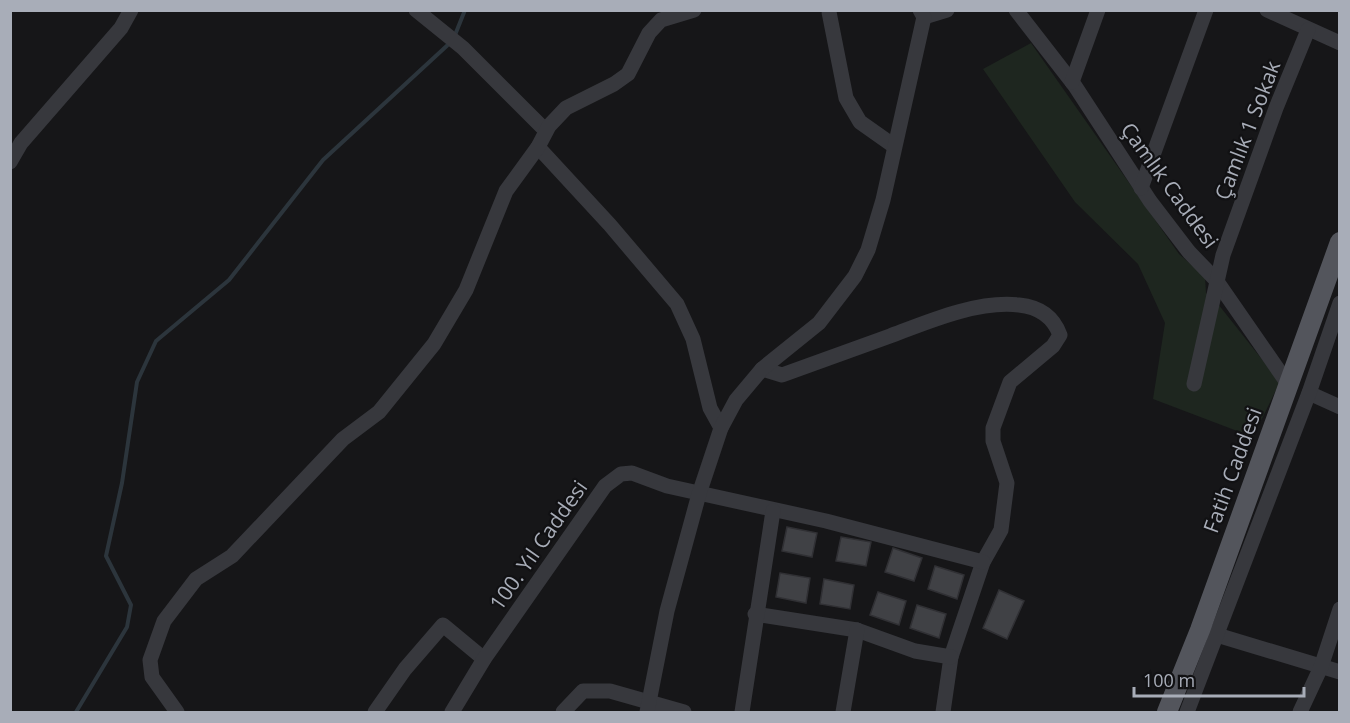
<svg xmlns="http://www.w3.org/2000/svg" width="1350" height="723" font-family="'Open Sans',sans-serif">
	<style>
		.green { fill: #1e261f }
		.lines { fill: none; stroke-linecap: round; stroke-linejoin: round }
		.stream { stroke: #2c353c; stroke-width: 4 }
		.building { fill: #404145; stroke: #303034; stroke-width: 1.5 }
		.minor { stroke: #37383d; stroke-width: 15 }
		.major { stroke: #53555c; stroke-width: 20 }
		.labels { text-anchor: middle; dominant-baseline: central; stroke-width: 4.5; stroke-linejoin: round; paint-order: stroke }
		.street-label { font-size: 21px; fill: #a8adb8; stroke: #111113 }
	</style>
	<rect width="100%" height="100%" fill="#161618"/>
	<polygon class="green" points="1031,43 1179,254 1205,277 1206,293 1218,304 1280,382 1253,437 1153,399 1165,323 1138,264 1075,202 983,69"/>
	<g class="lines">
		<g class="stream">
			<polyline points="455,35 465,10"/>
			<polyline points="76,712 127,627 131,605 106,556 122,483 137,382 156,341 229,280 323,160 451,42"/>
		</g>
	</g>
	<g class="building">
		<polygon points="787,527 817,533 812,557 782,551"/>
		<polygon points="841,537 871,542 866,566 836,561"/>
		<polygon points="893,548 922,558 914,581 885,572"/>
		<polygon points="935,566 964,575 957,599 928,589"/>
		<polygon points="780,573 810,578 806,603 776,597"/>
		<polygon points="824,579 854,585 850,609 820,604"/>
		<polygon points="999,590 1024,601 1007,639 983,628"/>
		<polygon points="878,592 906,601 899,625 870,615"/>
		<polygon points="917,605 946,614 939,638 910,628"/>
	</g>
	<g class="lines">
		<g class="minor">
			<polyline points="416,10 463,48 546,131"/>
			<polyline points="1016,10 1075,86 1150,201 1189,252 1216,280 1288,384"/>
			<polyline points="1267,10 1340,43"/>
			<polyline points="829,12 846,98 860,122 894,146"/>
			<polyline points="924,17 947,10"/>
			<polyline points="1072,82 1098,10"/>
			<polyline points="538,147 610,225 677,304 693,339 710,408 721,428"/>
			<polyline points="10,162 21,143 121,28 131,10"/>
			<polyline points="1141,188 1206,10"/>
			<path d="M 762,369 L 782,375 C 818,362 854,349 890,336 C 927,322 978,300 1019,305 C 1039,307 1053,316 1060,335 L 1053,346 L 1010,382 L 993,428 L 993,441 L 1007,483 L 1001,530 L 983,562 L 959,633 L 951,657 L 943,712"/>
			<polyline points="1194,384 1223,255 1276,108 1308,30"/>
			<polyline points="1309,393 1340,407"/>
			<polyline points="755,614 857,630 915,651 951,657"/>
			<polyline points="1207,632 1340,672"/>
			<polyline points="177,712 152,677 150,660 164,621 196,579 232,556 343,439 379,412 434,344 466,290 506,191 538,147 549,126 566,108 614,84 628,74 649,33 661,20 694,10"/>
			<polyline points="375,712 405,669 443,625 484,659"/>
			<polyline points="452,712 484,659 605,486 621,474 632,473 667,486 826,521 983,562"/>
			<polyline points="563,712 583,691 610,691 684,712"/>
			<polyline points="647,712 667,611 699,494 721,428 736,400 762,369 819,323 855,276 868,250 883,200 924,17 920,10"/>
			<polyline points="742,712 773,511"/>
			<polyline points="843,712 857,630"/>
			<polyline points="1187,712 1309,393 1340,303"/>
			<polyline points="1300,712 1321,667 1340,609"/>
		</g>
		<polyline class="major" points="1167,712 1200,630 1340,242"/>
	</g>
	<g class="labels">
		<g class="street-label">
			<text transform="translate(1247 130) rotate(-69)">Çamlık 1 Sokak</text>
			<text transform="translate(1170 185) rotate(54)">Çamlık Caddesi</text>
			<text transform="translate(1232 470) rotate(-70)">Fatih Caddesi</text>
			<text transform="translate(538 545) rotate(-55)">100. Yıl Caddesi</text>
		</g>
	</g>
	<rect width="1350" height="723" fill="none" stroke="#a8adb8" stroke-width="24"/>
	<path d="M1134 687v9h170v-9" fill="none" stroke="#a8adb8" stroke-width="3"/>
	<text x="1143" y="687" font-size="18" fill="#a8adb8" stroke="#111113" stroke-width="4.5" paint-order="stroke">100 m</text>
</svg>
